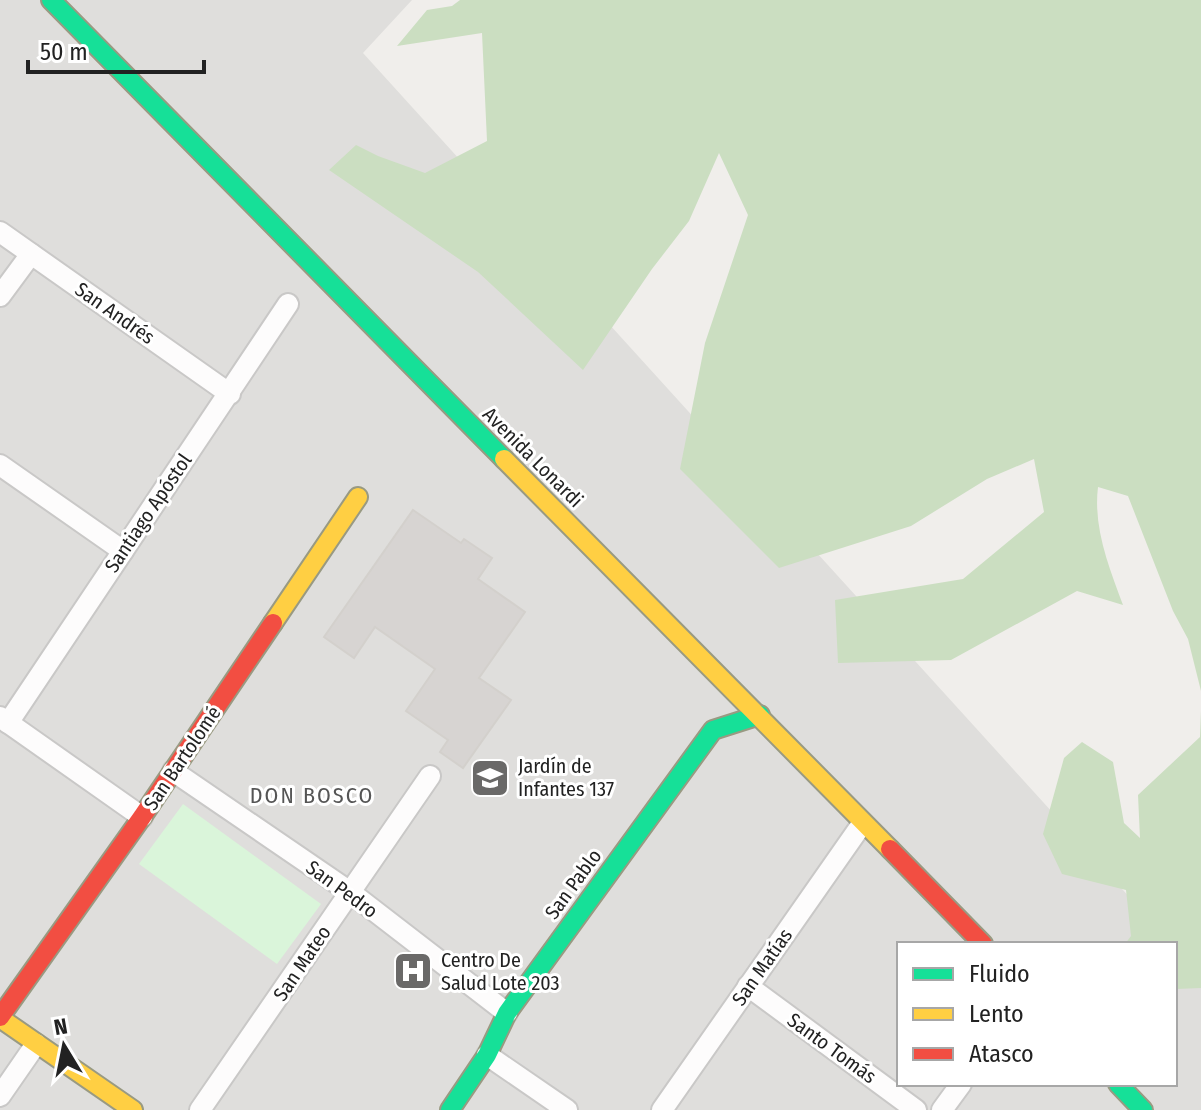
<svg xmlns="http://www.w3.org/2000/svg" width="1201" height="1110" font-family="'Fira Sans Condensed',sans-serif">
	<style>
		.residential { fill: #dfdedc }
		.forest { fill: #cbdec1 }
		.park { fill: #daf5da }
		.building { fill: #d7d4d2; stroke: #d3d0cc; stroke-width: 2 }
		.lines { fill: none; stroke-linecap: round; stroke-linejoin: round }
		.street-casing { stroke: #c9c8c7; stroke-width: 24 }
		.fast-casing { stroke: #999a82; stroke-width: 22 }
		.slow-casing { stroke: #999a82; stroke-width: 22 }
		.jam-casing { stroke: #999a82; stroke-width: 22 }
		.street { stroke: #fdfcfc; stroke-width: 20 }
		.fast { stroke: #16e098; stroke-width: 18 }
		.slow { stroke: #ffcf43; stroke-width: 18 }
		.jam { stroke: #f24e42; stroke-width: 18 }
		.labels { text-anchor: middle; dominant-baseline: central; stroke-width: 6; stroke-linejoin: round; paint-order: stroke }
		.street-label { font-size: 20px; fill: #222; stroke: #fff }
		.poi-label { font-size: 20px; fill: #222; stroke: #fff; text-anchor: start }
		.neighbourhood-label { font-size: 22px; letter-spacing: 2px; fill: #555; stroke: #fff }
	</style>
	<rect width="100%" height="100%" fill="#f0eeeb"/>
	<polygon class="residential" points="0,0 412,0 363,53 1172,944 899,944 899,1084 1175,1084 1175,947 1201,976 1201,1110 0,1110"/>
	<g class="forest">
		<path d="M 460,0 L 1201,0 L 1201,691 L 1188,639 L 1173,611 L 1128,496 L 1098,487 C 1093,528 1109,567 1123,605 L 1077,591 L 951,660 L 838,663 L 835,600 L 963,579 L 1044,512 L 1034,459 L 987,479 L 911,526 L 779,568 L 680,469 L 705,343 L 748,215 L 719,153 L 689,221 L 652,269 L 583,370 L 478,272 L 329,170 L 356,145 L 378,156 L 425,173 L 487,141 L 482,33 L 397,46 L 427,10 L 452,6 Z"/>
		<polygon points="1201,711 1201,988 1176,989 1175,944 1125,944 1131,936 1126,890 1062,874 1043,834 1064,758 1082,742 1113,762 1124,823 1140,838 1138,795 1200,737"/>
	</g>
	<polygon class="park" points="183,804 321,904 277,964 139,864"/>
	<polygon class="building" points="413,510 461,543 464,539 492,558 478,579 525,612 479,678 511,700 463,768 440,752 448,740 406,711 435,669 375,627 354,658 324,637"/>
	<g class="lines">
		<g class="street-casing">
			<g id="street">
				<polyline points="0,232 230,394"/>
				<polyline points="0,296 31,254"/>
				<polyline points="0,465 123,551"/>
				<polyline points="0,717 142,817"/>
				<polyline points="8,723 288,304"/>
				<polyline points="173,771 350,892 507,1013"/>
				<polyline points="748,986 916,1110"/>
				<polyline points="487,1055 567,1110"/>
				<polyline points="0,1096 36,1044"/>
				<polyline points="200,1110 430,776"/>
				<polyline points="662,1110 862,824"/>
				<polyline points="942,1110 961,1084"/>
			</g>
		</g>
		<g class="fast-casing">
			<g id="fast">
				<polyline points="51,0 504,459"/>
				<polyline points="1118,1084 1143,1110"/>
				<polyline points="450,1110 487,1055 507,1013 713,730 760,715"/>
			</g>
		</g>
		<g class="slow-casing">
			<g id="slow">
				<polyline points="504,459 890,849"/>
				<polyline points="273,623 358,497"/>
				<polyline points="0,1018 133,1110"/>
			</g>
		</g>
		<g class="jam-casing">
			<g id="jam">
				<polyline points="890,849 983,944"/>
				<polyline points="0,1017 142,817 273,623"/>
			</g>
		</g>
		<use href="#street" class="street"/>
		<use href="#fast" class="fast"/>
		<use href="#slow" class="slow"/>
		<use href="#jam" class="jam"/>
	</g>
	<defs>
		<g id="school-square" transform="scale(2)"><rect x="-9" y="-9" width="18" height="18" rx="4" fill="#6a6968" stroke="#fff"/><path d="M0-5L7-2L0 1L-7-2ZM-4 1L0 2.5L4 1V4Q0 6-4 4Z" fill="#fff"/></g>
		<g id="hospital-square" transform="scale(2)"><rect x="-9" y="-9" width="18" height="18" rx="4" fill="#6a6968" stroke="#fff"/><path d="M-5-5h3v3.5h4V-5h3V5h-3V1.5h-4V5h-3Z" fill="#fff"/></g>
	</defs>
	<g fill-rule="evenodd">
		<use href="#school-square" x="490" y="778"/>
		<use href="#hospital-square" x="413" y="971"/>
	</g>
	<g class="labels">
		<g class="street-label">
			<text transform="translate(115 313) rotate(35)">San Andrés</text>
			<text transform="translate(533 457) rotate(45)">Avenida Lonardi</text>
			<text transform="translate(148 513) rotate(-56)">Santiago Apóstol</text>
			<text transform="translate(182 758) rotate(-56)">San Bartolomé</text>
			<text transform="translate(573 884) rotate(-54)">San Pablo</text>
			<text transform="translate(342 889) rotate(36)">San Pedro</text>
			<text transform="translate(302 963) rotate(-56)">San Mateo</text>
			<text transform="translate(762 967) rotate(-55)">San Matías</text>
			<text transform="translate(832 1048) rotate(36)">Santo Tomás</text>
		</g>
		<g class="poi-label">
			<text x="518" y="766">Jardín de<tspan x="518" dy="23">Infantes 137</tspan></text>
			<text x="441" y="960">Centro De<tspan x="441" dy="23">Salud Lote 203</tspan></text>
		</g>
		<g class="neighbourhood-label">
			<text x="312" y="795">DON BOSCO</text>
		</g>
	</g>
	<rect x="897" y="942" width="280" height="144" fill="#ffffff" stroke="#a7a7a7" stroke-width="2"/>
	<rect x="913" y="968" width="40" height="12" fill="#16e098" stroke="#a7a7a7" stroke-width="2"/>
	<text x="969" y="982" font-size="24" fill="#222222">Fluido</text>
	<rect x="913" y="1008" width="40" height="12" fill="#ffcf43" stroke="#a7a7a7" stroke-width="2"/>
	<text x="969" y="1022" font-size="24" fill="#222222">Lento</text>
	<rect x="913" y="1048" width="40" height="12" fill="#f24e42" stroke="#a7a7a7" stroke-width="2"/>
	<text x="969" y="1062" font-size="24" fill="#222222">Atasco</text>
	<g transform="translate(64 1046) rotate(350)" stroke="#ffffff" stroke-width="6" paint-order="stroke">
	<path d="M0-6L14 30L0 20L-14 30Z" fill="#222222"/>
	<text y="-12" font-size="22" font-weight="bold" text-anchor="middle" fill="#222222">N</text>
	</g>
	<path d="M28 60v12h176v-12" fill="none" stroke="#222222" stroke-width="4"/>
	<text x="40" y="60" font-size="24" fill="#222222" stroke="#ffffff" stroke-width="6" paint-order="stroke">50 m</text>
</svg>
